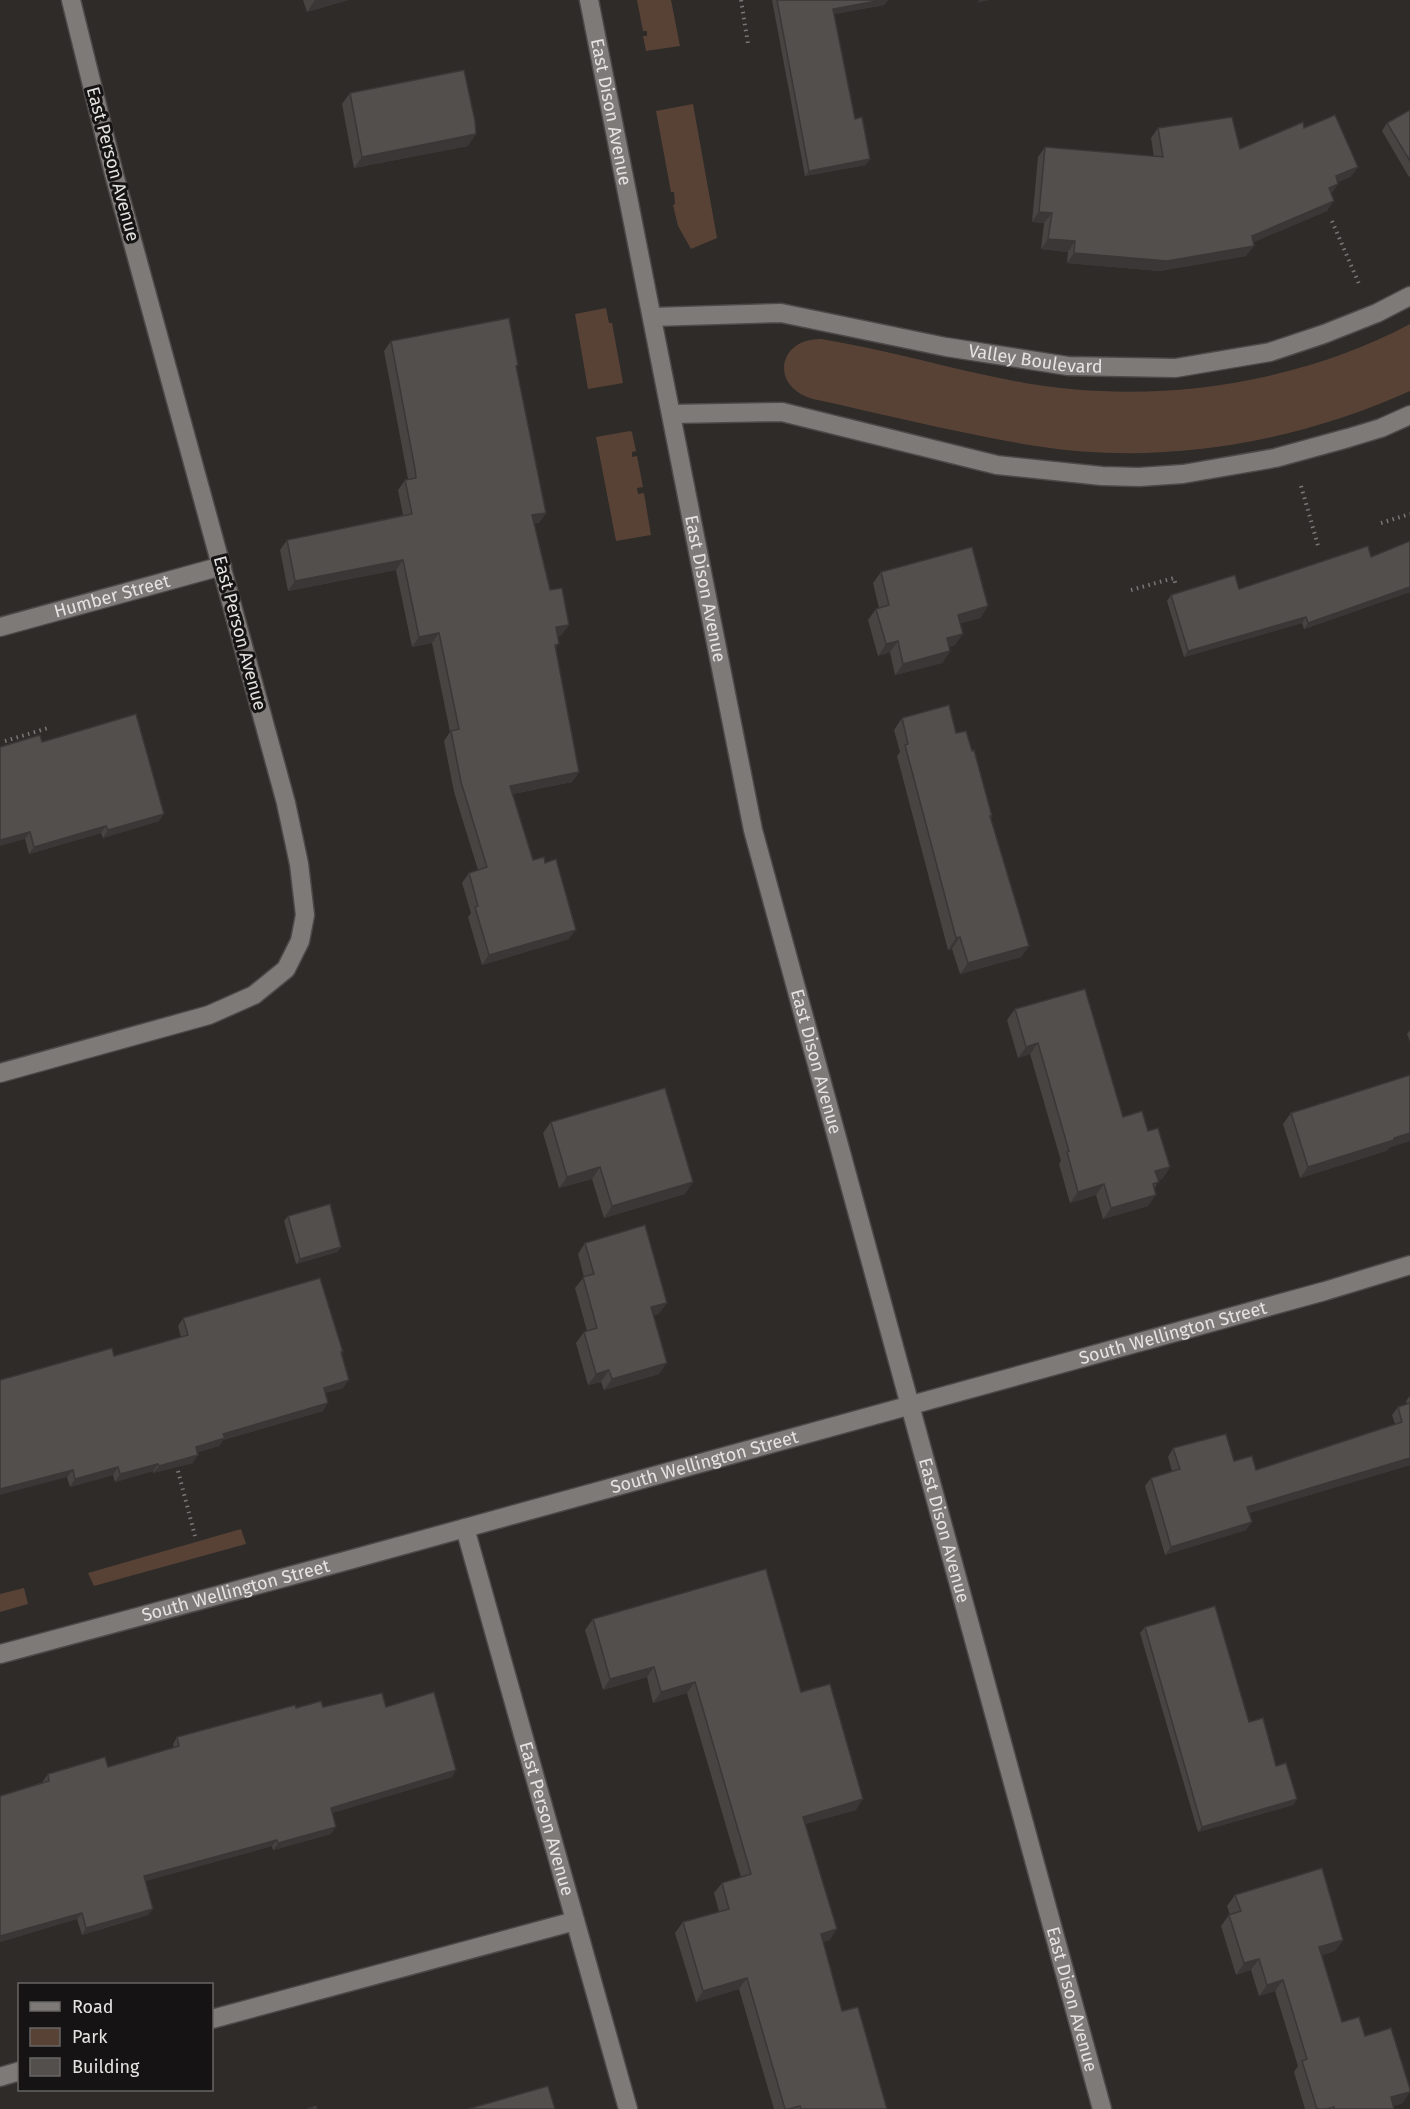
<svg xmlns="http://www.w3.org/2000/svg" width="1410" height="2109" font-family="'Fira Sans',sans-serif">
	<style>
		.green { fill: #584236 }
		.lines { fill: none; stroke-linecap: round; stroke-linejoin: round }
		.minor-casing { stroke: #4c4948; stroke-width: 21 }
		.path { stroke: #7a7776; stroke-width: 4; stroke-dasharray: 1.5 4.5; stroke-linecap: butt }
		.minor { stroke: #7e7a78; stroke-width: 18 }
		.wall { fill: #474442 }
		.shaded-wall { fill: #3a3736 }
		.building { fill: #534f4d; stroke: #3a3736; stroke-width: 1.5 }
		.labels { text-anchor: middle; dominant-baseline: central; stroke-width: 6; stroke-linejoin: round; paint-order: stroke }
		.street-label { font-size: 18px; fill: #e5e3e2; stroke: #151313 }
	</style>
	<rect width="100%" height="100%" fill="#2e2b29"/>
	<g class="green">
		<polygon points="637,0 671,0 680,46 646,51 643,36 647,36 647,31 643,31"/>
		<polygon points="693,104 717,238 691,249 678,226 673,205 675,204 674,192 671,192 656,111"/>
		<polygon points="606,308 609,323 612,323 623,383 588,389 575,314"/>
		<path d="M 1410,324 L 1410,391 C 1295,443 1161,466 1036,446 C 961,434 887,415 813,399 C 769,387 778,338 821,339 C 890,350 957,371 1025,383 C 1153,405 1295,385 1410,324 Z"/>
		<polygon points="630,431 632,432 636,451 632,452 632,457 637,456 643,487 637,488 638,494 644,493 651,535 616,541 596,437"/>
		<polygon points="241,1529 246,1544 94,1586 88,1573"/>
		<polygon points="24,1588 28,1604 0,1612 0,1594"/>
	</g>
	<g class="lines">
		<g class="minor-casing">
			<g id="minor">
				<path id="s1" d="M 589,0 L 753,830 L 1102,2109"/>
				<path id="s2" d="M 653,317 L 781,313 L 946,347 L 1068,366 L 1175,368 L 1270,352 L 1324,334 L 1377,313 L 1410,296"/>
				<polyline points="672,414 782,412 997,465 1102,476 1139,477 1183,474 1275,458 1348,438 1381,428 1410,415"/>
				<path id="s3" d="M 0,627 L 222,566"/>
				<polyline points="0,1073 209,1015 254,995 286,969 300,941 305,915 299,864 286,803 114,174 71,0"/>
				<path id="s4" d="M 465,1528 L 628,2109"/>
				<path id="s5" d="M 0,1654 L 349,1560 L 1325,1291 L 1410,1265"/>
				<polyline points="212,2019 575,1921"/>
				<polyline points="0,2077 20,2071"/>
			</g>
		</g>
		<g class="path">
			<polyline points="741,0 748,44"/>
			<polyline points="1332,221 1359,284"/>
			<polyline points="1301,486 1319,549"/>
			<polyline points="1381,523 1410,514"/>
			<polyline points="1131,590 1174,578 1176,586"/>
			<polyline points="5,741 48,728"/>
			<polyline points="178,1471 195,1536"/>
		</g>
		<use href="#minor" class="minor"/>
	</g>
	<g class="wall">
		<polygon points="303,0 348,0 307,12"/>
		<polygon points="772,0 888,0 884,5 834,14 855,119 866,165 805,176"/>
		<polygon points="350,93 468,146 354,168 342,104"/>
		<polygon points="1410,110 1410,176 1409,177 1382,131 1387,123"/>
		<polygon points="1158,128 1240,149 1304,128 1358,167 1350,177 1338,182 1338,184 1331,194 1327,211 1253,242 1246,256 1160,271 1067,263 1068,252 1041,249 1044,223 1032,222 1038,157 1045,147 1154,157 1151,138"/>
		<polygon points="391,341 516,368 546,513 539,523 534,523 562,635 558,636 556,649 579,772 572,782 513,794 533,860 545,863 569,939 482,965 468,917 471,913 462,883 469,873 478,870 454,792 444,741 450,732 432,643 412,647 396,570 288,591 280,550 287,540 403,515 398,490 405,480 408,479 384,351"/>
		<polygon points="1410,541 1410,592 1304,629 1302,623 1184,657 1167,601 1171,595 1239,589 1371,557"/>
		<polygon points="881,572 988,606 980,618 961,623 955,645 949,647 950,651 942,663 895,675 890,652 878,656 868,620 876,609 879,608 873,583"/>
		<polygon points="902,718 956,733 972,751 992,816 991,818 1029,946 1021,957 960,974 952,949 948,950 897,756 900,752 894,730"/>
		<polygon points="42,742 159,821 103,838 101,833 29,854 25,839"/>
		<polygon points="1015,1009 1123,1117 1148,1131 1170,1167 1162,1179 1158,1180 1148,1206 1103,1219 1096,1195 1070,1203 1059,1164 1061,1161 1030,1054 1018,1058 1007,1020"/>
		<polygon points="1410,1030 1410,1042 1407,1034"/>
		<polygon points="1291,1113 1389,1148 1386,1151 1300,1178 1283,1124"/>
		<polygon points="551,1122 685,1194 604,1218 592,1179 559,1188 543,1133"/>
		<polygon points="288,1216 341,1247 337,1252 296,1264 284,1221"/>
		<polygon points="585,1243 659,1314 653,1315 659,1374 604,1390 601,1382 588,1385 576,1343 584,1332 587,1331 575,1288 584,1277 578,1254"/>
		<polygon points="183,1318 343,1352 341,1354 343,1388 325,1393 323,1411 223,1440 219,1446 197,1452 193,1463 153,1473 153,1471 115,1482 113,1475 70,1487 67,1477 114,1356 181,1337 178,1326"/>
		<polygon points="1410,1396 1410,1465 1249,1513 1246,1530 1165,1555 1145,1486 1151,1478 1172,1471 1168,1457 1173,1448 1234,1461 1256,1470 1395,1424 1392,1415 1398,1407 1407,1404 1406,1401"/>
		<polygon points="593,1619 801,1692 856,1810 805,1824 830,1940 823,1942 842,2011 887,2109 774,2109 739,1989 696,2002 675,1933 683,1922 719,1912 714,1893 722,1883 741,1877 687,1693 653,1703 647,1677 603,1690 585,1630"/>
		<polygon points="1145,1627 1249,1722 1297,1799 1293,1805 1198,1832 1140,1633"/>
		<polygon points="386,1707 452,1777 332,1813 331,1834 273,1850 272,1846 145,1881 148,1915 82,1935 77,1919 0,1942 0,1796 43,1782 43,1781 48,1774 108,1767 174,1748 173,1744 177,1737 296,1708"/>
		<polygon points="1235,1895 1343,1940 1335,1951 1322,1955 1342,2022 1365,2036 1403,2103 1393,2106 1394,2109 1305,2109 1294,2072 1298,2066 1275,1991 1259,1996 1251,1970 1236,1975 1221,1926 1229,1915 1230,1915 1227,1906"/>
	</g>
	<g class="shaded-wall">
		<polygon points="315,0 348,0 307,12"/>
		<polygon points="882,0 888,0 884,5 829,15 833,9"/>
		<polygon points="979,0 990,0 977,3"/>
		<polygon points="476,134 468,146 354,168 362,157"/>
		<polygon points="870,159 866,165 805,176 809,171"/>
		<polygon points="1358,167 1350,177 1329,186 1336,176"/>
		<polygon points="1338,184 1331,194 1329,188"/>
		<polygon points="1334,201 1327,211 1245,246 1252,236"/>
		<polygon points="1039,212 1052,213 1044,223 1032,222"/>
		<polygon points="1048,239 1075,241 1068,252 1041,249"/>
		<polygon points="1254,246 1246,256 1160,271 1067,263 1074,253"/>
		<polygon points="546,513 539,523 525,525 532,515"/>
		<polygon points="403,560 396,570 288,591 295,581"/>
		<polygon points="1410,587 1410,592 1304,629 1308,623"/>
		<polygon points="988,606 980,618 950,626 958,615"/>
		<polygon points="1306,617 1302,623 1184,657 1188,651"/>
		<polygon points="569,625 562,635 549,637 556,627"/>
		<polygon points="439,633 432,643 412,647 419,637"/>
		<polygon points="963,634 955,645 939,649 947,638"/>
		<polygon points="898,641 890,652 878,656 886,644"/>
		<polygon points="950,651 942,663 895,675 903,664"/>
		<polygon points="579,772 572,782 503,796 510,786"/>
		<polygon points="164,814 159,821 103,838 108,830"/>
		<polygon points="106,826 101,833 29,854 34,847"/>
		<polygon points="30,832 25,839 0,846 0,840"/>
		<polygon points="576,930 569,939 482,965 489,955"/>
		<polygon points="960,937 952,949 948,950 956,938"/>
		<polygon points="1029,946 1021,957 960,974 968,963"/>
		<polygon points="1038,1043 1030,1054 1018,1058 1026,1047"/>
		<polygon points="1410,1133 1410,1141 1389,1148 1386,1151 1300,1178 1308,1167"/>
		<polygon points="600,1167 592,1179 559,1188 567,1177"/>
		<polygon points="1170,1167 1162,1179 1147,1183 1155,1171"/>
		<polygon points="693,1182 685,1194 604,1218 612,1206"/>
		<polygon points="1104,1184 1096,1195 1070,1203 1078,1192"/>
		<polygon points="1156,1195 1148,1206 1103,1219 1111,1208"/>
		<polygon points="341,1247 337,1252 296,1264 300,1259"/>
		<polygon points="667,1303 659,1314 643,1318 651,1307"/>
		<polygon points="667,1363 659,1374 604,1390 612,1379"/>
		<polygon points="609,1370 601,1382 588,1385 596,1374"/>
		<polygon points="349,1380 343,1388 318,1395 324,1388"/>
		<polygon points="328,1403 323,1411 223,1440 219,1446 190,1455 196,1447 223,1434"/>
		<polygon points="198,1455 193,1463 153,1473 159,1466"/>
		<polygon points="1410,1458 1410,1465 1242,1515 1247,1507"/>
		<polygon points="158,1464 153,1471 115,1482 120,1474"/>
		<polygon points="118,1467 113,1475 70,1487 75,1479"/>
		<polygon points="73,1470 67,1477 0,1495 0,1489"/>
		<polygon points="1252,1522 1246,1530 1165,1555 1171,1547"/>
		<polygon points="654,1667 647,1677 603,1690 610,1679"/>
		<polygon points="695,1682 687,1693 653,1703 661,1692"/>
		<polygon points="456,1770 452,1777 326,1815 331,1808"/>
		<polygon points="863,1799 856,1810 795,1827 803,1817"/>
		<polygon points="1297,1799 1293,1805 1198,1832 1202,1827"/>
		<polygon points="336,1827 331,1834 273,1850 278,1843"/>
		<polygon points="277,1840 272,1846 139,1883 144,1876"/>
		<polygon points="153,1909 148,1915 82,1935 86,1928"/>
		<polygon points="82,1913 77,1919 0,1942 0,1936"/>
		<polygon points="837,1929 830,1940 813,1945 821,1934"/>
		<polygon points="1343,1940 1335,1951 1311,1959 1319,1947"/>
		<polygon points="1259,1959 1251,1970 1236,1975 1244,1963"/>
		<polygon points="747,1978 739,1989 696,2002 703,1991"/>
		<polygon points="1283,1980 1275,1991 1259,1996 1267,1985"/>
		<polygon points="1410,2092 1403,2103 1383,2109 1391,2097"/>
	</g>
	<g class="building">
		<polygon points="777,0 882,0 833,9 855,119 862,117 870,159 809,171"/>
		<polygon points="464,70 475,121 476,134 362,157 350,93"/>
		<polygon points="1410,110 1410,161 1387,123"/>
		<polygon points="1335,115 1358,167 1336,176 1338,184 1329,188 1334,201 1252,236 1254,246 1167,261 1074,253 1075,241 1048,239 1052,213 1039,212 1045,147 1163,157 1158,128 1232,117 1240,149 1303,122 1304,128"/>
		<polygon points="509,318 518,365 516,366 546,513 532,515 550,590 562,588 569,625 556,627 559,644 555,645 579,772 510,786 533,860 544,857 545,863 556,859 576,930 489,955 475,907 478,906 469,873 487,867 461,782 451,731 459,729 439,633 419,637 403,560 295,581 287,540 412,514 405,480 416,478 415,469 391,341"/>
		<polygon points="1410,541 1410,587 1308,623 1306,617 1188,651 1171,595 1235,575 1239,589 1368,546 1371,557"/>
		<polygon points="972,547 988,606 958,615 963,634 947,638 950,651 903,664 898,641 886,644 876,609 889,605 881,572"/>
		<polygon points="949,705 956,733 966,731 972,751 974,750 992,816 990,816 1029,946 968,963 960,937 956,938 905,745 908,744 902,718"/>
		<polygon points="136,714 164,814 108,830 106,826 34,847 30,832 0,840 0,747 40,735 42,742"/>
		<polygon points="1085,989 1123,1117 1142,1111 1148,1131 1158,1128 1170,1167 1155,1171 1159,1182 1153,1184 1156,1195 1111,1208 1104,1184 1078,1192 1067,1152 1069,1151 1038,1043 1026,1047 1015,1009"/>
		<polygon points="1410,1075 1410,1133 1394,1138 1394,1140 1308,1167 1291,1113"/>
		<polygon points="665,1088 693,1182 612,1206 600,1167 567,1177 551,1122"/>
		<polygon points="330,1204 341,1247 300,1259 288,1216"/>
		<polygon points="645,1225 667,1303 651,1307 667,1363 612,1379 609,1370 596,1374 584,1332 597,1328 583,1277 594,1274 585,1243"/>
		<polygon points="320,1278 343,1352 341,1352 349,1380 324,1388 328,1403 223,1434 225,1438 196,1447 198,1455 159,1466 158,1464 120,1474 118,1467 75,1479 73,1470 0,1489 0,1380 112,1348 114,1356 188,1335 183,1318"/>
		<polygon points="1410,1403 1410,1458 1247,1507 1252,1522 1171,1547 1151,1478 1180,1469 1173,1448 1226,1434 1234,1461 1252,1456 1256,1470 1402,1422 1398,1407"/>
		<polygon points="766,1569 801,1692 830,1684 863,1799 803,1817 837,1929 821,1934 842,2011 858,2007 887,2109 801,2109 800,2106 789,2109 785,2109 747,1978 703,1991 683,1922 729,1909 722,1883 751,1874 695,1682 661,1692 654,1667 610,1679 593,1619"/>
		<polygon points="1215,1606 1249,1722 1263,1718 1276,1766 1286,1763 1297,1799 1202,1827 1145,1627"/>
		<polygon points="434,1692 456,1770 331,1808 336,1827 278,1843 277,1840 144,1876 153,1909 86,1928 82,1913 0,1936 0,1796 49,1781 48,1774 105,1757 108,1767 179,1746 177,1737 295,1705 296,1708 321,1701 323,1707 382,1693 386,1707"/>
		<polygon points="1322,1868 1343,1940 1319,1947 1342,2022 1359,2017 1365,2036 1391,2028 1410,2089 1410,2092 1391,2097 1394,2109 1334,2109 1334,2107 1326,2109 1317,2109 1302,2061 1307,2059 1283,1980 1267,1985 1259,1959 1244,1963 1229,1915 1241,1911 1235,1895"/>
		<polygon points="548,2086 555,2109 468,2109"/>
		<polygon points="316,2106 317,2109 307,2109"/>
	</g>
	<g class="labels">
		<g class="street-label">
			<text stroke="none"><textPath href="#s1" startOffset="114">East Dison Avenue</textPath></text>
			<text transform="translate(113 164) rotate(75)">East Person Avenue</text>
			<text stroke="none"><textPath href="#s2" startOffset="387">Valley Boulevard</textPath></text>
			<text stroke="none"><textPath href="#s1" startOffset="600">East Dison Avenue</textPath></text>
			<text stroke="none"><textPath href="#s3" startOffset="116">Humber Street</textPath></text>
			<text transform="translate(240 633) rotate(75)">East Person Avenue</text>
			<text stroke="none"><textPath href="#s1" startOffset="1086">East Dison Avenue</textPath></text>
			<text stroke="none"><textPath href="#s5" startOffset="1216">South Wellington Street</textPath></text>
			<text stroke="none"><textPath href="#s5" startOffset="730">South Wellington Street</textPath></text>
			<text stroke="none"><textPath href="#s1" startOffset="1572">East Dison Avenue</textPath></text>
			<text stroke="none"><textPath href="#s5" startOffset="244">South Wellington Street</textPath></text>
			<text stroke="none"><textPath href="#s4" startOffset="302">East Person Avenue</textPath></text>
			<text stroke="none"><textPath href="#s1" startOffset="2058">East Dison Avenue</textPath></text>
		</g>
	</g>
	<rect x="18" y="1983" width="195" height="108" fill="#151313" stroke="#686666" stroke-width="1.5"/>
	<rect x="30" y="2002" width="30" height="9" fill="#7e7a78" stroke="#686666" stroke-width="1.5"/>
	<text x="72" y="2013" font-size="18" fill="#e5e3e2">Road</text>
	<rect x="30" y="2028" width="30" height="18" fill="#584236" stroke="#686666" stroke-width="1.5"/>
	<text x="72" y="2043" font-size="18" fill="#e5e3e2">Park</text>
	<rect x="30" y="2058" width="30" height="18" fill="#534f4d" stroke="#686666" stroke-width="1.5"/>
	<text x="72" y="2073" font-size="18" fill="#e5e3e2">Building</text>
</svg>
